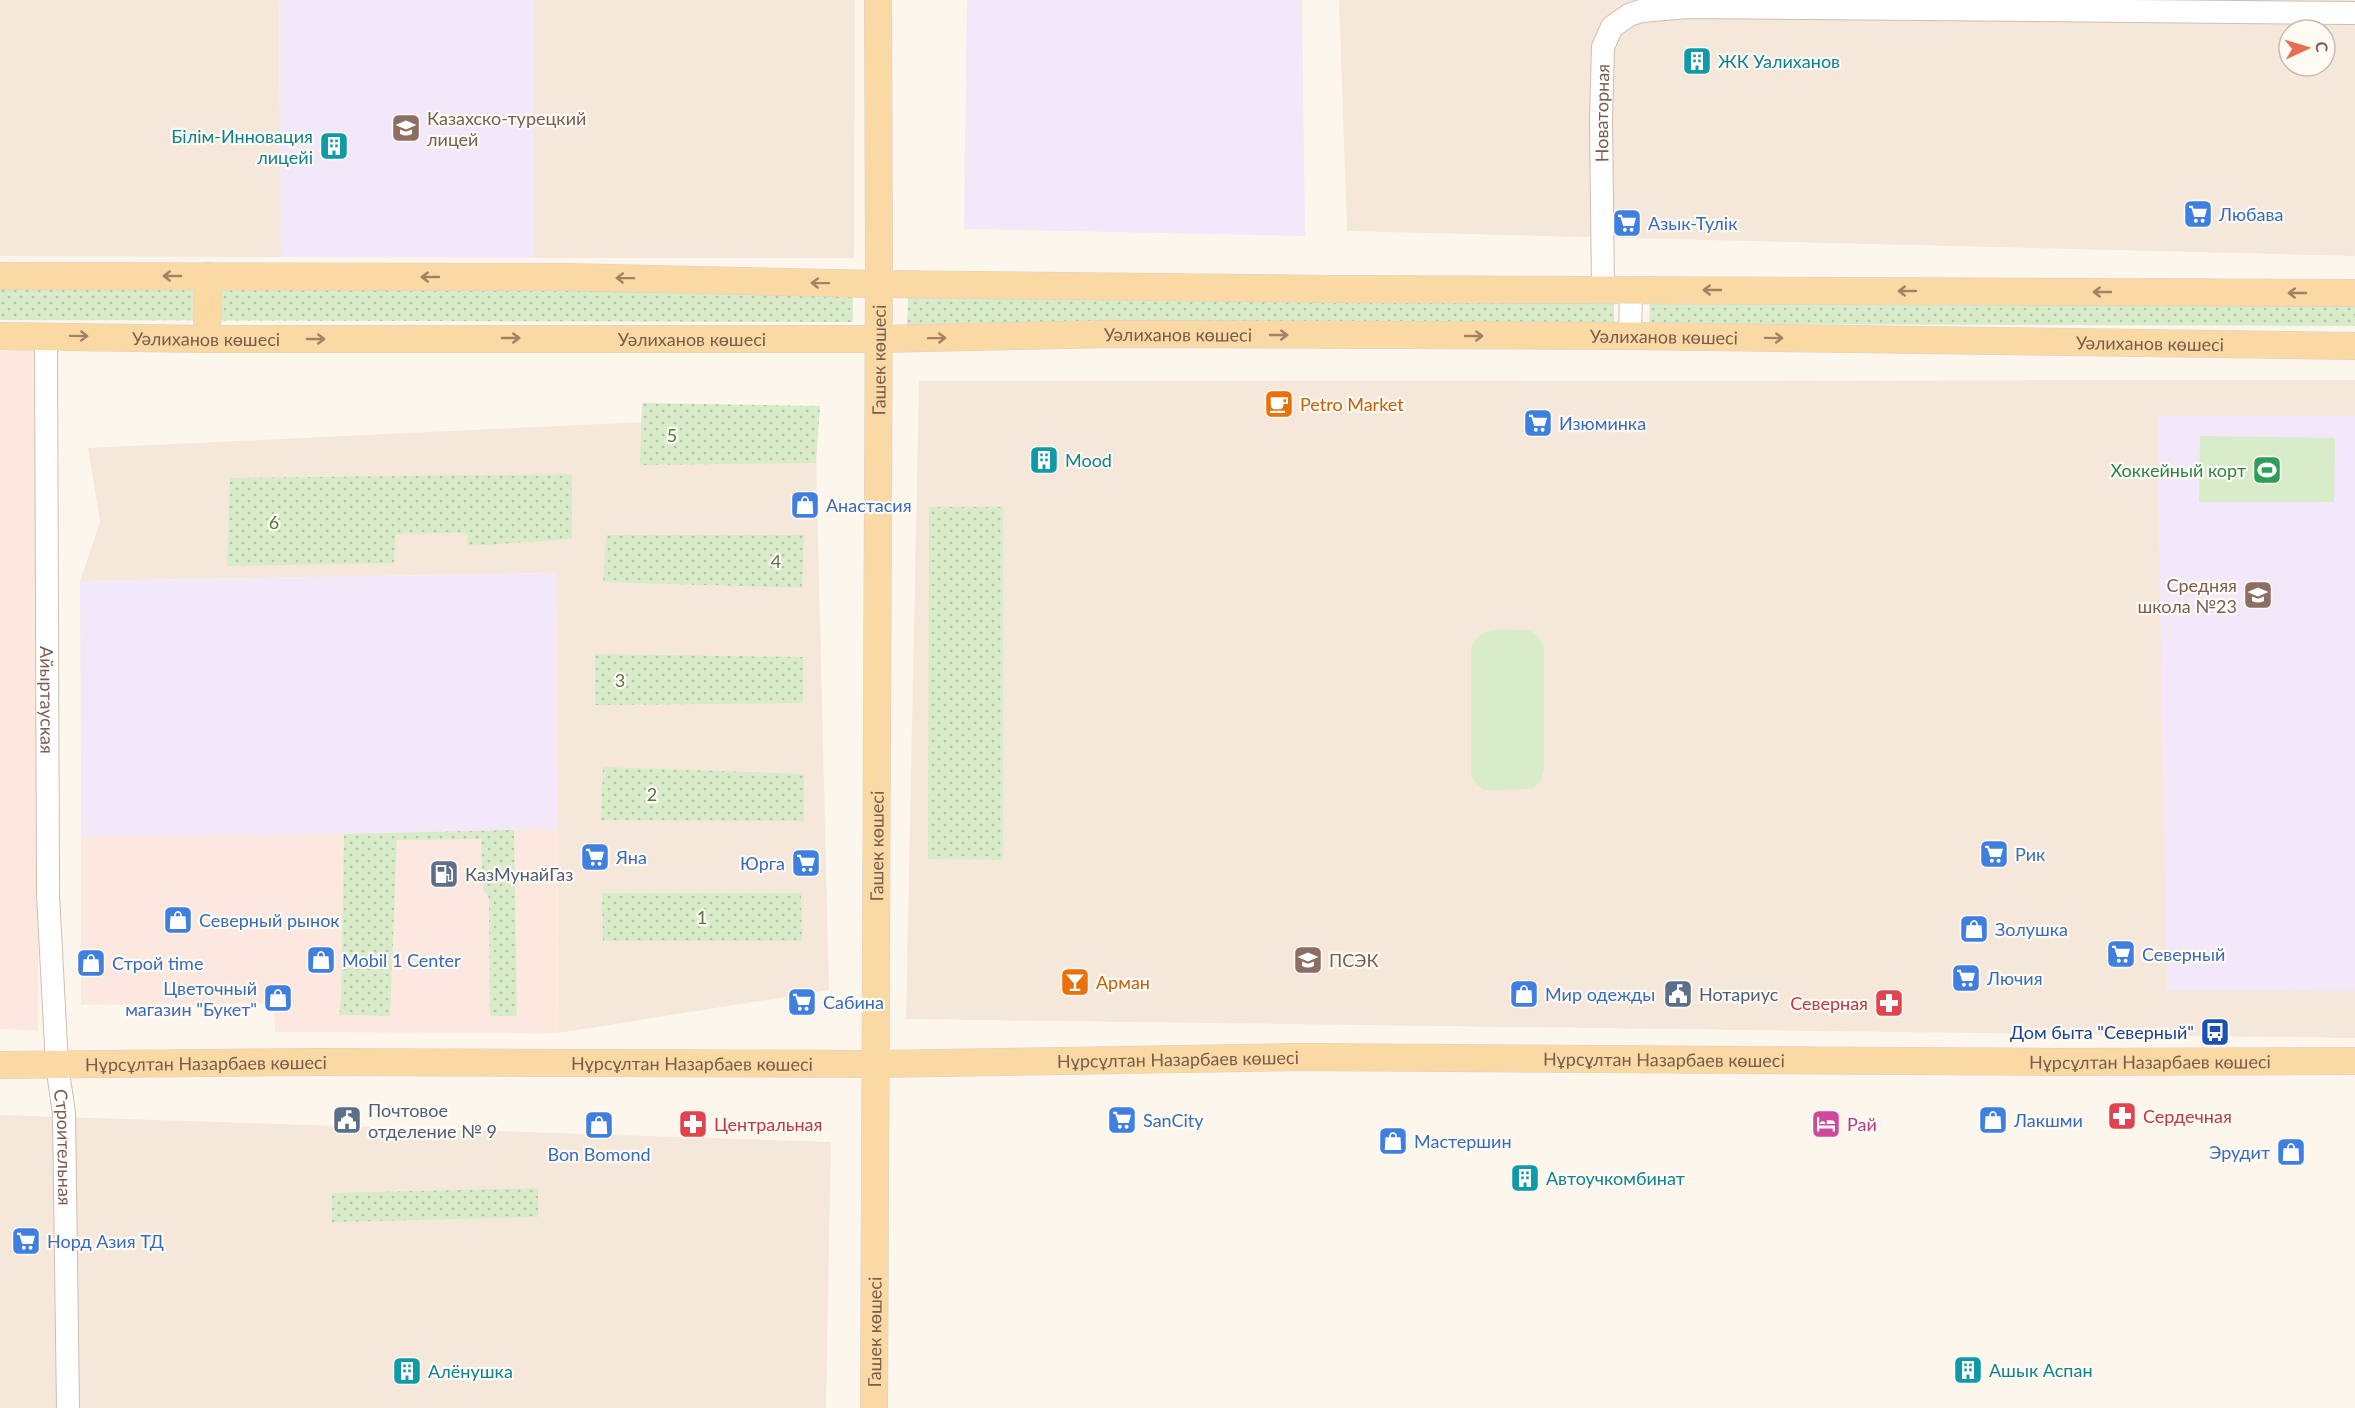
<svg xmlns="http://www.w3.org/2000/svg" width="2355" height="1408" font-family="Lato,sans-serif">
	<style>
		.residential { fill: #f5e8da; fill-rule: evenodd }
		.commercial { fill: #fde8e0 }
		.education { fill: #f3e8fa }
		.green { fill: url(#green-dots) }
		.pitch { fill: #d8ecc9 }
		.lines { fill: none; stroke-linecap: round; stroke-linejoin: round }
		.minor-casing { stroke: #d1beb0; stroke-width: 24 }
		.major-casing { stroke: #dad1cd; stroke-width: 28 }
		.minor { stroke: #fff; stroke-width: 22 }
		.major { stroke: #fbd9a5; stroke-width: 27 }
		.oneway { stroke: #a18267 }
		.labels { text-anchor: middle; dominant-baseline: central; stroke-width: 4.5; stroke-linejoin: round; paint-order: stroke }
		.culture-label { font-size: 18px; fill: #0d838f; stroke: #fffaf3; text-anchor: start }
		.street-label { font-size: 18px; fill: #7a5c4d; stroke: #fffaf3 }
		.education-label { font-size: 18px; fill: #785e54; stroke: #fffaf3; text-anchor: start }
		.shop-label { font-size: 18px; fill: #366cbe; stroke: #fffaf3; text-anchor: start }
		.food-label { font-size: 18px; fill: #c56008; stroke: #fffaf3; text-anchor: start }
		.park-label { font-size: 18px; fill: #537a41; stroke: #fffaf3 }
		.leisure-label { font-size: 18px; fill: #27864d; stroke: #fffaf3; text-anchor: end }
		.service-label { font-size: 18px; fill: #4e5e75; stroke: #fffaf3; text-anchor: start }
		.health-label { font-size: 18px; fill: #be3a42; stroke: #fffaf3; text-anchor: start }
		.transit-label { font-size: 18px; fill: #164399; stroke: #fffaf3; text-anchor: end }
		.hotel-label { font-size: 18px; fill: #b23c85; stroke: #fffaf3; text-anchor: start }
	</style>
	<defs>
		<pattern id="green-dots" width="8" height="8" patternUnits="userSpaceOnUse" patternTransform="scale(1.5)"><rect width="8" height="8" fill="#d8ecc9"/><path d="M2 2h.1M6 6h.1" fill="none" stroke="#b4c2a5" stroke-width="1.8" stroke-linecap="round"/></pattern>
	</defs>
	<rect width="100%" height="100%" fill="#fdf6ec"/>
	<g class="residential">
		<polygon points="0,0 279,0 281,257 0,256"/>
		<polygon points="533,0 855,0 854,258 533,258"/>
		<path d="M 1339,0 L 2355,0 L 2355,256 L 1347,231 ZM 2289,30 L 2325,30 L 2325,66 L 2289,66 Z"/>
		<polygon points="2355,380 2355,1038 906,1019 919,381"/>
		<polygon points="815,414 829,990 558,1033 556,573 80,581 100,522 88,448"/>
		<polygon points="0,1115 831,1142 826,1408 0,1408"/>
	</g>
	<g class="commercial">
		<polygon points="40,348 38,1031 0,1029 0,351"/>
		<polygon points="557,829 558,1033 275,1032 274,1003 81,1005 81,836 275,835"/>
	</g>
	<g class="education">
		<polygon points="279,0 533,0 533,258 281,257"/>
		<polygon points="967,0 1302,0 1305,236 964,229"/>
		<polygon points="2157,416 2355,416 2355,991 2167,990"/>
		<polygon points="556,573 557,829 275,835 81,836 80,581"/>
	</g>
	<g class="green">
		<polygon points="0,289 853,291 853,322 0,320"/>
		<polygon points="908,298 1614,300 1614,324 907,325"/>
		<polygon points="1650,301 2355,306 2355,326 1649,324"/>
		<polygon points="642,403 820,406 816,463 640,465"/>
		<polygon points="572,474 572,539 468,546 467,533 395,534 394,563 227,566 230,478"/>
		<polygon points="929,507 1003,507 1003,860 928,859"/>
		<polygon points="606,535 804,535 802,588 603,582"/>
		<polygon points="595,654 803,657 803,703 595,705"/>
		<polygon points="603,767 804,774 804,821 601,820"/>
		<polygon points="514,830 517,1016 490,1016 489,898 483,889 481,839 397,840 390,1016 339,1015 341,1001 344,834"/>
		<polygon points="602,893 801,893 802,941 603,941"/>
		<polygon points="538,1188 538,1217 332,1222 332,1193"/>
	</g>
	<g class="pitch">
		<polygon points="2200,436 2335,438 2334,502 2199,502"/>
		<path d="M 1530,630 L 1539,637 L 1544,647 L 1544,770 L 1540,782 L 1532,789 L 1484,790 L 1476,784 L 1471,775 L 1471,649 C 1480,623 1506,631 1530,630 Z"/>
	</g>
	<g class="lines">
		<g class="minor-casing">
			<g id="minor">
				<path id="s1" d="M 1603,289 L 1601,120 L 1603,47 L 1612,27 L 1629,15 L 1641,11 L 1687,7 L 2355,13"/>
				<path id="s2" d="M 46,336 L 48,894 L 57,1065 L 64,1113 L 68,1408"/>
				<polyline points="1630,336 1631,289"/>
			</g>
		</g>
		<g class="major-casing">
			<g id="major">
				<polyline points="0,276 566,277 879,284 1330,289 2355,293"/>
				<path id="s3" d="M 0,336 L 207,339 L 878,339 L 1113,334 L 1630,336 L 2355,346"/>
				<polyline points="207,339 208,276"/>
				<path id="s4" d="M 0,1065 L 319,1062 L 875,1064 L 1299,1057 L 2056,1062 L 2355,1061"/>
				<path id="s5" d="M 874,1408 L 879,269 L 878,0"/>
			</g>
		</g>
		<use href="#minor" class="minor"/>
		<use href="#major" class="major"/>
	</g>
	<defs><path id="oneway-shaft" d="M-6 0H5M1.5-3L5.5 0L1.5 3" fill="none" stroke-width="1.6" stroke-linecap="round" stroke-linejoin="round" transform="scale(1.5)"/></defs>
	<g class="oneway">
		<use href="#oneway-shaft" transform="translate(172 276) rotate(-180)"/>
		<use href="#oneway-shaft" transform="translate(430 277) rotate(-180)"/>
		<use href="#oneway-shaft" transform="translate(625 278) rotate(-179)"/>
		<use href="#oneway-shaft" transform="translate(820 283) rotate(-179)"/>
		<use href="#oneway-shaft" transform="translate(1712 290) rotate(-180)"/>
		<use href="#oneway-shaft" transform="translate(1907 291) rotate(-180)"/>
		<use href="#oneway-shaft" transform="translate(2102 292) rotate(-180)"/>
		<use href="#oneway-shaft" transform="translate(2297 293) rotate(180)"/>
		<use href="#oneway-shaft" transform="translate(1279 335)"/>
		<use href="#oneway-shaft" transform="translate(79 336) rotate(1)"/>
		<use href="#oneway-shaft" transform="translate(1474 336)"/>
		<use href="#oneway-shaft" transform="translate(511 338)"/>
		<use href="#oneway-shaft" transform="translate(937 338) rotate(-1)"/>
		<use href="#oneway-shaft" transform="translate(1774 338) rotate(1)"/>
		<use href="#oneway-shaft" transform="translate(316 339)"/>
	</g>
	<defs>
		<g id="building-square" transform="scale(1.5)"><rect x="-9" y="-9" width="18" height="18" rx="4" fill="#0f9aa8" stroke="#fffaf3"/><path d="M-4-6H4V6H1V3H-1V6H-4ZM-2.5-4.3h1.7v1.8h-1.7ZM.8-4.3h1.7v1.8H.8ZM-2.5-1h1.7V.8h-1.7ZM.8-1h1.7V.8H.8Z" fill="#fff"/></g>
		<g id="school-square" transform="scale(1.5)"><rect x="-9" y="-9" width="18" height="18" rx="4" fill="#8d6e63" stroke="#fffaf3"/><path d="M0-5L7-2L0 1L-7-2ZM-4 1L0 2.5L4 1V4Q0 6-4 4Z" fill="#fff"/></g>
		<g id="supermarket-square" transform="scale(1.5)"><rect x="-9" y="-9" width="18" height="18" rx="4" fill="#3f7fe0" stroke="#fffaf3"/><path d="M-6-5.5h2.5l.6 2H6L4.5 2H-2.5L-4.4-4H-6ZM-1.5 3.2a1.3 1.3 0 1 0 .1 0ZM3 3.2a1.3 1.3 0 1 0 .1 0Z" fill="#fff"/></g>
		<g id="cafe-square" transform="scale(1.5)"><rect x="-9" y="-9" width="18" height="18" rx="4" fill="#e8710a" stroke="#fffaf3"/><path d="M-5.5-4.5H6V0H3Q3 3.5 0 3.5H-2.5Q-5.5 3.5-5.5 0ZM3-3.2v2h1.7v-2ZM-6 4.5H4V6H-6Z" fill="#fff"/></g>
		<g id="stadium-square" transform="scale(1.5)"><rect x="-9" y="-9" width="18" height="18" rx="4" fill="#2e9e5b" stroke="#fffaf3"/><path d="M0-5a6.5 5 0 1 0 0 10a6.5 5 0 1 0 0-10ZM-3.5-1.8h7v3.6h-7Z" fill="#fff"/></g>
		<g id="shop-square" transform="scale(1.5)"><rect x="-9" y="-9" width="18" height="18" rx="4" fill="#3f7fe0" stroke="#fffaf3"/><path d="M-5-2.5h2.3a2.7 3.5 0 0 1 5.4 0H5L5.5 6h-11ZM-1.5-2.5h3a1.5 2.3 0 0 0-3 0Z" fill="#fff"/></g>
		<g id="fuel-square" transform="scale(1.5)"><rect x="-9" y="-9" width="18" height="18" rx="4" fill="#5c6f8a" stroke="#fffaf3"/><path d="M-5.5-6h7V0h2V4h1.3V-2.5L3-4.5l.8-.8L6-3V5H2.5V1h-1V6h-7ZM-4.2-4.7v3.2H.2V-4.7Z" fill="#fff"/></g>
		<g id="university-square" transform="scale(1.5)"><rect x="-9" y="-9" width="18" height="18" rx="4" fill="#8d6e63" stroke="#fffaf3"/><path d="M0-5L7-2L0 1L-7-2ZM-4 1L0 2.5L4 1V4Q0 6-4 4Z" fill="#fff"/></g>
		<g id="bar-square" transform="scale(1.5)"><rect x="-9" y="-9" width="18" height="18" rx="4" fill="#e8710a" stroke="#fffaf3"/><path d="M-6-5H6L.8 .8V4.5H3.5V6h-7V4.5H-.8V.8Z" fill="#fff"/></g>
		<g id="civic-square" transform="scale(1.5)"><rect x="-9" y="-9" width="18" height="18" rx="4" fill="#5c6f8a" stroke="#fffaf3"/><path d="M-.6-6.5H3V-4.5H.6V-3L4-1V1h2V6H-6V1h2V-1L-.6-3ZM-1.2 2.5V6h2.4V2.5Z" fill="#fff"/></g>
		<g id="pharmacy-square" transform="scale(1.5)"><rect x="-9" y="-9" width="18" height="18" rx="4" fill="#e0444e" stroke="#fffaf3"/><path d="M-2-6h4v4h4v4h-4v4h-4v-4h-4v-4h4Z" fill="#fff"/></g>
		<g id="bus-square" transform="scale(1.5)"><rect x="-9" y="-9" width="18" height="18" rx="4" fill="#1a4fb4" stroke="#fffaf3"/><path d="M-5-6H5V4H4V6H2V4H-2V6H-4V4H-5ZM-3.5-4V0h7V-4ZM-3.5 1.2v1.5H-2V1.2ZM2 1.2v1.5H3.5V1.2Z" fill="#fff"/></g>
		<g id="hotel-square" transform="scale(1.5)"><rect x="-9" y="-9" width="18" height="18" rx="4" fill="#d1479c" stroke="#fffaf3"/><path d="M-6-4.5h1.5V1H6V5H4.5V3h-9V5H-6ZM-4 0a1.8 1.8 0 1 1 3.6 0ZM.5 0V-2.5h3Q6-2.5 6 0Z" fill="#fff"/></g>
	</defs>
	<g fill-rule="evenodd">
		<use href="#building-square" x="1697" y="61"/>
		<use href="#school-square" x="406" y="128"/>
		<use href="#building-square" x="334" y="146"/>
		<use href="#supermarket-square" x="2198" y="214"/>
		<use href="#supermarket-square" x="1627" y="223"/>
		<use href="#cafe-square" x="1279" y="404"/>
		<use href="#supermarket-square" x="1538" y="423"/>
		<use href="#building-square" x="1044" y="460"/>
		<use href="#stadium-square" x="2267" y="470"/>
		<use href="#shop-square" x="805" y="505"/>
		<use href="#school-square" x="2258" y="595"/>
		<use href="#supermarket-square" x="1994" y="854"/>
		<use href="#supermarket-square" x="595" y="857"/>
		<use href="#supermarket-square" x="806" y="863"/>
		<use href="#fuel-square" x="444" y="874"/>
		<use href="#shop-square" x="178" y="920"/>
		<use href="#shop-square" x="1974" y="929"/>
		<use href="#supermarket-square" x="2121" y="954"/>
		<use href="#shop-square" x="321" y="960"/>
		<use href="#university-square" x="1308" y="960"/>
		<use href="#shop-square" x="91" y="963"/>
		<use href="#supermarket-square" x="1966" y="978"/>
		<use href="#bar-square" x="1075" y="982"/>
		<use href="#shop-square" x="1524" y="994"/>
		<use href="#civic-square" x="1678" y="994"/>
		<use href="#shop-square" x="278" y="998"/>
		<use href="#supermarket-square" x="802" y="1002"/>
		<use href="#pharmacy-square" x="1889" y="1003"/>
		<use href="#bus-square" x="2215" y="1032"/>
		<use href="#pharmacy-square" x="2122" y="1116"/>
		<use href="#civic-square" x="347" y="1120"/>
		<use href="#supermarket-square" x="1122" y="1120"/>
		<use href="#shop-square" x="1993" y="1120"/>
		<use href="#pharmacy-square" x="693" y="1124"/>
		<use href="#hotel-square" x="1826" y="1124"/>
		<use href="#shop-square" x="599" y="1125"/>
		<use href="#shop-square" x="1393" y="1141"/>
		<use href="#shop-square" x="2291" y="1152"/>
		<use href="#building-square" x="1525" y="1178"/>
		<use href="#supermarket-square" x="26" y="1241"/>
		<use href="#building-square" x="1968" y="1370"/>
		<use href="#building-square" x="407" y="1371"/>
	</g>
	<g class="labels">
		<g class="culture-label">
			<text x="1718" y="61">ЖК Уалиханов</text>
			<text x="313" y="136" text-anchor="end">Білім-Инновация<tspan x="313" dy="21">лицейі</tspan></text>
			<text x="1065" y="460">Mood</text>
			<text x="1546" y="1178">Автоучкомбинат</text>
			<text x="1989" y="1370">Ашык Аспан</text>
			<text x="428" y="1371">Алёнушка</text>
		</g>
		<g class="street-label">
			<text stroke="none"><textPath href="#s1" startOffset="176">Новаторная</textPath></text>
			<text stroke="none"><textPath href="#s3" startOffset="1178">Уәлиханов көшесі</textPath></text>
			<text stroke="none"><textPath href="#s3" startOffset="1664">Уәлиханов көшесі</textPath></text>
			<text stroke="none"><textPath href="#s3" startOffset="206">Уәлиханов көшесі</textPath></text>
			<text stroke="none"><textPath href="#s3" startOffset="692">Уәлиханов көшесі</textPath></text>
			<text stroke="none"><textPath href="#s3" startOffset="2150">Уәлиханов көшесі</textPath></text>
			<text stroke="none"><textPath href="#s5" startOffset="1048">Гашек көшесі</textPath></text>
			<text stroke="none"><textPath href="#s2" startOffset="364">Айыртауская</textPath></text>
			<text stroke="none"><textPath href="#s5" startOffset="562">Гашек көшесі</textPath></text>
			<text stroke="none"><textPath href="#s4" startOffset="1178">Нұрсұлтан Назарбаев көшесі</textPath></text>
			<text stroke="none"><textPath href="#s4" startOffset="1664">Нұрсұлтан Назарбаев көшесі</textPath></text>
			<text stroke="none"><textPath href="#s4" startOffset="2150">Нұрсұлтан Назарбаев көшесі</textPath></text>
			<text stroke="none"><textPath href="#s4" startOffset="206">Нұрсұлтан Назарбаев көшесі</textPath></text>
			<text stroke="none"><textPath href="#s4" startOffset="692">Нұрсұлтан Назарбаев көшесі</textPath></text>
			<text stroke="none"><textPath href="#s2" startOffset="812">Строительная</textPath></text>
			<text stroke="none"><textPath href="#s5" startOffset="76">Гашек көшесі</textPath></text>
		</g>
		<g class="education-label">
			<text x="427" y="118">Казахско-турецкий<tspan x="427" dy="21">лицей</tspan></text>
			<text x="2237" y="585" text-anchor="end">Средняя<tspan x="2237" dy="21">школа №23</tspan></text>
			<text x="1329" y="960">ПСЭК</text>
		</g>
		<g class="shop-label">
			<text x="2219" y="214">Любава</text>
			<text x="1648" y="223">Азык-Тулiк</text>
			<text x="1559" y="423">Изюминка</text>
			<text x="826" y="505">Анастасия</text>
			<text x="2015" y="854">Рик</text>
			<text x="616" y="857">Яна</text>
			<text x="785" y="863" text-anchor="end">Юрга</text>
			<text x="199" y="920">Северный рынок</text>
			<text x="1995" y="929">Золушка</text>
			<text x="2142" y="954">Северный</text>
			<text x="342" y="960">Mobil 1 Center</text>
			<text x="112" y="963">Строй time</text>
			<text x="1987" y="978">Лючия</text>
			<text x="257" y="988" text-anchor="end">Цветочный<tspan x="257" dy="21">магазин "Букет"</tspan></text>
			<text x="1545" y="994">Мир одежды</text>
			<text x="823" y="1002">Сабина</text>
			<text x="1143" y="1120">SanCity</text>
			<text x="2014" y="1120">Лакшми</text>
			<text x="1414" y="1141">Мастершин</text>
			<text x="2270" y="1152" text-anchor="end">Эрудит</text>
			<text x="599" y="1154" text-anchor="middle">Bon Bomond</text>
			<text x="47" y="1241">Норд Азия ТД</text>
		</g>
		<g class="food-label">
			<text x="1300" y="404">Petro Market</text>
			<text x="1096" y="982">Арман</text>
		</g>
		<g class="park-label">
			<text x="672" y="435">5</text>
			<text x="274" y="522">6</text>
			<text x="776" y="561">4</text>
			<text x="620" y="680">3</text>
			<text x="652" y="794">2</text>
			<text x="702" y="917">1</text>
		</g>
		<g class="leisure-label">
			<text x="2246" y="470">Хоккейный корт</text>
		</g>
		<g class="service-label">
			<text x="465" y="874">КазМунайГаз</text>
			<text x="1699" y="994">Нотариус</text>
			<text x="368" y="1110">Почтовое<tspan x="368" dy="21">отделение № 9</tspan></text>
		</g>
		<g class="health-label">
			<text x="1868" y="1003" text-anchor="end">Северная</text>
			<text x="2143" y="1116">Сердечная</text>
			<text x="714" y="1124">Центральная</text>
		</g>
		<g class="transit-label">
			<text x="2194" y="1032">Дом быта "Северный"</text>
		</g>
		<g class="hotel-label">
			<text x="1847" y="1124">Рай</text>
		</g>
	</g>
	<g transform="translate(2307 48) rotate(86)"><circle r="28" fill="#fffaf3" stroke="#cabbb1" stroke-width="1.5"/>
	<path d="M0-4.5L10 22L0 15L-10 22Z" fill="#e76f51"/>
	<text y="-9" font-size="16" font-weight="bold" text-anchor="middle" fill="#7a5c4d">С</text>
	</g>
</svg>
